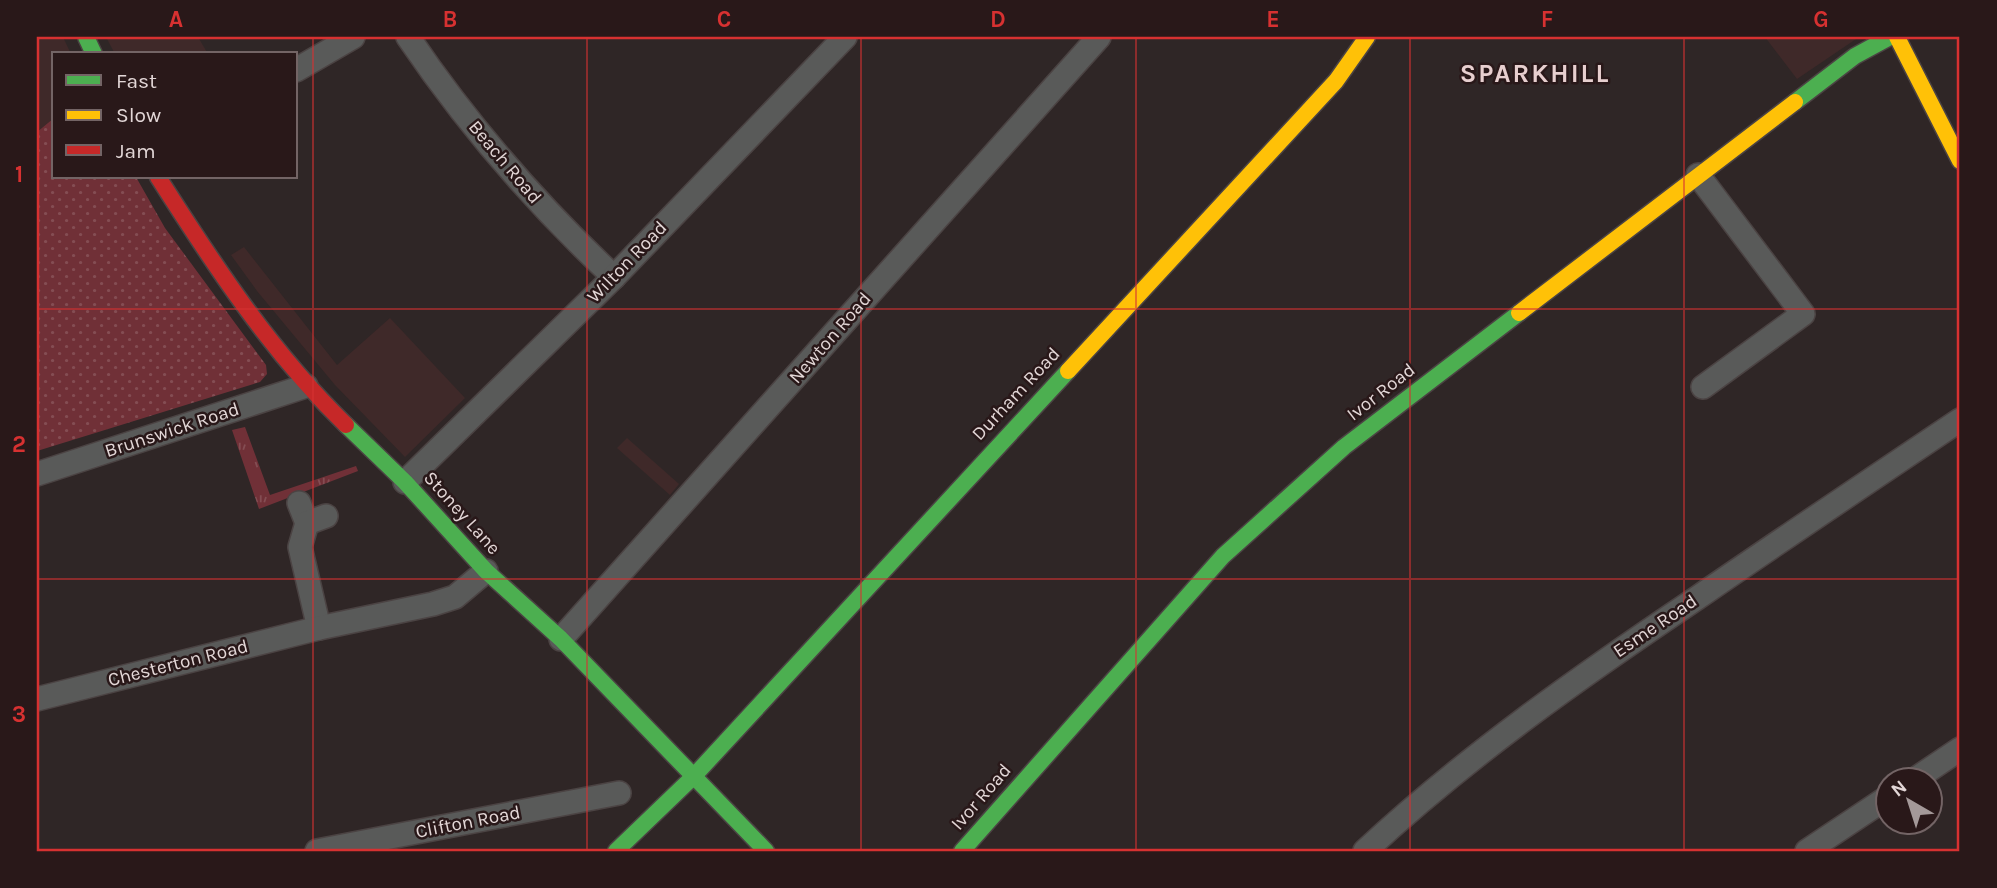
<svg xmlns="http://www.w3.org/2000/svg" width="1997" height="888" font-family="Karla,sans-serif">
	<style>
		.built { fill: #3f2929 }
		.grass { fill: url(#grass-tufts) }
		.park { fill: url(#park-dots) }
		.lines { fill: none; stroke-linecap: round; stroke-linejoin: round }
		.street-casing { stroke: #4b4343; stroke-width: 26 }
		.fast-casing { stroke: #4b4343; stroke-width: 19 }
		.slow-casing { stroke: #4b4343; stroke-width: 19 }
		.jam-casing { stroke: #4b4343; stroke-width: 19 }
		.street { stroke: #595a59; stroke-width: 23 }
		.fast { stroke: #4caf50; stroke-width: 16 }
		.slow { stroke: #ffc107; stroke-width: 16 }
		.jam { stroke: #c62828; stroke-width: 16 }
		.grid { fill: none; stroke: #d73131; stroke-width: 2; stroke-opacity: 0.55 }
		.labels { text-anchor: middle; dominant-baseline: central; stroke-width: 5; stroke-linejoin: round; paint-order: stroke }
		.street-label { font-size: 19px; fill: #e3d7d7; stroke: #291819 }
		.district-label { font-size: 26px; font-weight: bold; letter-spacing: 2px; fill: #e7cfcf; stroke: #291819 }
		.neatline { fill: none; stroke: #d73131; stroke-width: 2.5 }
		.grid-label { font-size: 23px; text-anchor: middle; font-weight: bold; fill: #d73131 }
	</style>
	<defs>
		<pattern id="grass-tufts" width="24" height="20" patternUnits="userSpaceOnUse" patternTransform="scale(1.75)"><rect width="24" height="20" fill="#703037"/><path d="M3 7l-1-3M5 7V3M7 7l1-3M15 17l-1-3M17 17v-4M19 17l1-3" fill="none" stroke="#844d53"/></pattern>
		<pattern id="park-dots" width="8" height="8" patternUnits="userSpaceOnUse" patternTransform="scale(1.75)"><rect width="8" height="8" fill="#703037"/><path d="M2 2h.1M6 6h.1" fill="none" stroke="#844d53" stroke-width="1.8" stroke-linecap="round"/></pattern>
	</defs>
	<rect width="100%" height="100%" fill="#2f2626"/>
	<g class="built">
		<polygon points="37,37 63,37 71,54 54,54 54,118 37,132"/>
		<polygon points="106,37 198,37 208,54 115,54"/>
		<polygon points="1765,37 1859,37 1797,79"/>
		<polygon points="244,247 337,365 390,318 465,398 405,457 335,385 257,291 231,255"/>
		<polygon points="627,438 679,484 670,495 617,448"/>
	</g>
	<polygon class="grass" points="245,427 270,495 356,466 358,471 259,509 232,430"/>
	<polygon class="park" points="54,118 54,177 136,177 165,228 266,365 267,374 260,382 37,451 37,132"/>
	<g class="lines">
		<g class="street-casing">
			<g id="street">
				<path d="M 408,37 C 467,124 537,205 614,277"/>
				<polyline points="296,70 353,37"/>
				<polyline points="1698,175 1803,314 1703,387"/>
				<polyline points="37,474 306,386"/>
				<polyline points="405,482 614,277 845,37"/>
				<polyline points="299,503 307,523"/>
				<polyline points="319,628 300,547 307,523 326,516"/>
				<polyline points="561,639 1099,37"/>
				<polyline points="37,699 319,628 433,604 455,597 486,571"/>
				<polyline points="1914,780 1960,749"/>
				<polyline points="317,851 619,793"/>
				<path d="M 1365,851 C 1467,756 1581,676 1697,598 C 1784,538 1872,479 1960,420"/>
				<polyline points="1807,851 1888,797"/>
			</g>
		</g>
		<g class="fast-casing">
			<g id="fast">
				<polyline points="86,37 94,54"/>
				<polyline points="1795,102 1855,56 1890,37"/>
				<polyline points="346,425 405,482 486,571 561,639 766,851"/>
				<polyline points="616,851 693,777 1068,371"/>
				<polyline points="962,851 1223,556 1344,447 1519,313"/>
			</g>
		</g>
		<g class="slow-casing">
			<g id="slow">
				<polyline points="1897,37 1960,161"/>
				<polyline points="1519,313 1795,102"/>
				<polyline points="1068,371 1336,81 1367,37"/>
			</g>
		</g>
		<g class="jam-casing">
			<path id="jam" d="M 158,177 C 214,265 271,352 346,425"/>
		</g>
		<use href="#street" class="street"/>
		<use href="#fast" class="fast"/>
		<use href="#slow" class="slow"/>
		<use href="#jam" class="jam"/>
	</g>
	<path class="grid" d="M 313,37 L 313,851M 587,37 L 587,851M 861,37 L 861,851M 1136,37 L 1136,851M 1410,37 L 1410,851M 1684,37 L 1684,851M 37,309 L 1960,309M 37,579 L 1960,579"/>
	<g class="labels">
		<g class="street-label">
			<text transform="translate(505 162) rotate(50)">Beach Road</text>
			<text transform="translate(627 262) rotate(-46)">Wilton Road</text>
			<text transform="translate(830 338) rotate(-49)">Newton Road</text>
			<text transform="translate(1381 392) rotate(-38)">Ivor Road</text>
			<text transform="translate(1016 394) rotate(-47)">Durham Road</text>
			<text transform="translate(172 430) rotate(-18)">Brunswick Road</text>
			<text transform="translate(462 513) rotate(48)">Stoney Lane</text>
			<text transform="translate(1655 626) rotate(-34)">Esme Road</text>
			<text transform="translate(178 663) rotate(-14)">Chesterton Road</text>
			<text transform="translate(981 797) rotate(-49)">Ivor Road</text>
			<text transform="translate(468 822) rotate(-11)">Clifton Road</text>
		</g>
		<g class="district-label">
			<text x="1535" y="73">SPARKHILL</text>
		</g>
	</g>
	<rect width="1997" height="888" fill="none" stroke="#291819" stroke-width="77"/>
	<rect x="52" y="52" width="245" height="126" fill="#291819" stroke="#736465" stroke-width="2"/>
	<rect x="66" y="75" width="35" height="10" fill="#4caf50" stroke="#736465" stroke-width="2"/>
	<text x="116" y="88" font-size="21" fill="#e3d7d7">Fast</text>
	<rect x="66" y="110" width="35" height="10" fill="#ffc107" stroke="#736465" stroke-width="2"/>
	<text x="116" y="122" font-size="21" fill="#e3d7d7">Slow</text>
	<rect x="66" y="145" width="35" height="10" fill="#c62828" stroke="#736465" stroke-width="2"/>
	<text x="116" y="158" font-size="21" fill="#e3d7d7">Jam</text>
	<g transform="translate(1909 801) rotate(321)"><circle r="33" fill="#291819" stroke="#736465" stroke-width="2"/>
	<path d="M0-5L12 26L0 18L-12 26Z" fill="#a49999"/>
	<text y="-10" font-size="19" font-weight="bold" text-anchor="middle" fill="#e3d7d7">N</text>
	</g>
	<rect x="38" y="38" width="1920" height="812" class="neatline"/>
	<g class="grid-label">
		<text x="176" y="27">A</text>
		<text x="450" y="27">B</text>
		<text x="724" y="27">C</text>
		<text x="998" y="27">D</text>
		<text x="1273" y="27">E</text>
		<text x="1547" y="27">F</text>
		<text x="1821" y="27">G</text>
		<text x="19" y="182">1</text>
		<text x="19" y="452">2</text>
		<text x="19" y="722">3</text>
	</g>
</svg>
